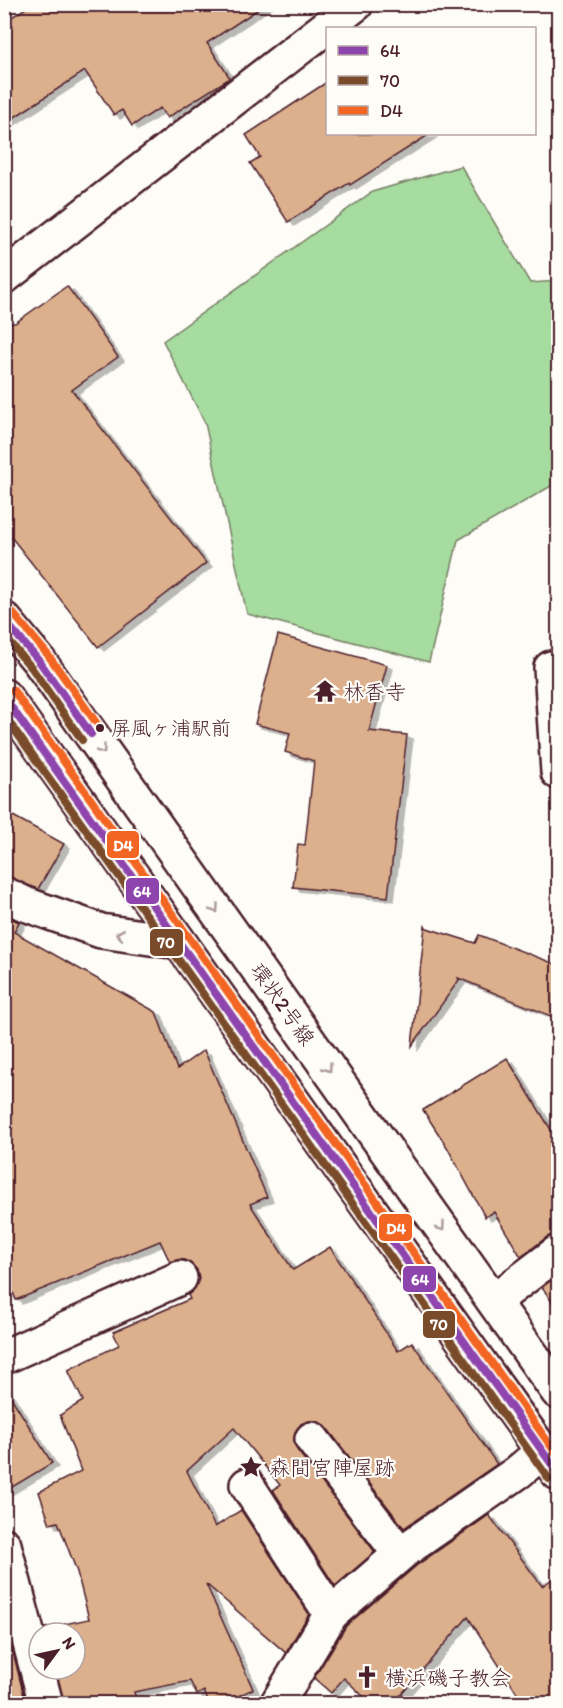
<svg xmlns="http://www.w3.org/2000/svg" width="563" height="1708" font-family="Itim,'Klee One',sans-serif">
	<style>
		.green { fill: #a6dc9f; stroke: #787e65; stroke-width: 1.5 }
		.building { fill: #dcb08d; stroke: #4a1f2b; stroke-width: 1.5; filter: url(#shadow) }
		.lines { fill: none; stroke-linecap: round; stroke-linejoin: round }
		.minor-casing { stroke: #4a1f2b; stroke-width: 38 }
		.major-casing { stroke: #4a1f2b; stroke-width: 38 }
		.minor { stroke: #fdfcf7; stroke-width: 33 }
		.major { stroke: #fdfcf7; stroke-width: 33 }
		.bus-1-casing { stroke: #fdfcf7; stroke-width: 12 }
		.bus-2-casing { stroke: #fdfcf7; stroke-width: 12 }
		.bus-3-casing { stroke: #fdfcf7; stroke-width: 12 }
		.bus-1 { stroke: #8e44ad; stroke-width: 8 }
		.bus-2 { stroke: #7a4b2a; stroke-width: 8 }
		.bus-3 { stroke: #f26522; stroke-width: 8 }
		.oneway { stroke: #ac999b }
		.bus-dot { fill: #4a1f2b; stroke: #fdfcf7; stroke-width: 2 }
		.labels { text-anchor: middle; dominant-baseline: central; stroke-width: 4.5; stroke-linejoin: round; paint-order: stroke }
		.bus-label { font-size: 20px; fill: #4a1f2b; stroke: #fdfcf7; text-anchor: start }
		.poi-label { font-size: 21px; fill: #4a1f2b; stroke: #fdfcf7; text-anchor: start }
		.street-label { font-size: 21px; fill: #4a1f2b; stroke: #fdfcf7 }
		.line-badge { stroke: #fdfcf7; stroke-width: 2 }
		.badge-label { font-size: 16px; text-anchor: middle; font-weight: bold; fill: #fff }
	</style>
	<defs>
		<filter id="shadow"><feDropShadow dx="6" dy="4" stdDeviation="0" flood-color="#0004"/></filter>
	</defs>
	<rect width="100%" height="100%" fill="#fdfcf7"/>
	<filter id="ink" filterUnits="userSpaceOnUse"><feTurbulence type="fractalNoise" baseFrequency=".0167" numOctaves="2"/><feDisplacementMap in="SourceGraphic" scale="12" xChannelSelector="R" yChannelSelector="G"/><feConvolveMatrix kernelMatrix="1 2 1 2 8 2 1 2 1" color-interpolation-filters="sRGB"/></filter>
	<g filter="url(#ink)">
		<polygon class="green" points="461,166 530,283 558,281 558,482 458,540 429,662 247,614 205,423 163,341 372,192"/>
		<g class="building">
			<polygon points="32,4 266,4 207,43 230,78 167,118 160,108 132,126 122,110 114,115 85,71 4,124 4,22"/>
			<polygon points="327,82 327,134 430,134 350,185 349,183 288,222 250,163 260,157 246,135"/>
			<polygon points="67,286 118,357 72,390 206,563 98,647 4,528 4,323 15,323"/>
			<polygon points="278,635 387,665 369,731 407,735 388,897 293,887 298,844 305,845 314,761 285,752 290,733 255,724"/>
			<polygon points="4,811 64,844 38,889 4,876"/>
			<polygon points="4,915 19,922 14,932 156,1012 177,1069 204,1050 267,1197 250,1204 293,1270 330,1247 398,1351 412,1342 497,1464 404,1528 327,1428 319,1422 309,1421 301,1424 295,1432 294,1442 297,1450 375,1552 335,1586 273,1490 280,1485 234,1428 187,1471 215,1527 241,1510 309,1614 286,1653 206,1584 253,1689 222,1704 209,1704 204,1691 197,1695 190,1681 134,1692 137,1704 64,1704 56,1669 75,1669 75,1633 47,1633 45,1628 89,1619 77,1572 58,1522 50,1524 39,1492 81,1471 60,1415 83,1401 68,1370 119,1345 113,1332 190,1299 188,1295 195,1288 199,1279 197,1270 190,1263 181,1259 170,1262 160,1241 16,1300 4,1269"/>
			<polygon points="425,926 427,928 475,943 479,935 558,965 558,1019 458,978 459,980 412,1046"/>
			<polygon points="507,1058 558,1141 558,1234 547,1237 521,1257 494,1212 485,1217 447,1147 423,1110"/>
			<polygon points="558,1275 558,1311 542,1287"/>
			<polygon points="4,1386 52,1463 4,1492"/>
			<polygon points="489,1515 542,1586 558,1575 558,1704 524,1704 468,1617 393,1704 385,1704 363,1696 344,1678 331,1693 314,1678 346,1626 416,1566"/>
			<polygon points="9,1636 26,1704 4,1704 4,1637"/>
		</g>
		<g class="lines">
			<g class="minor-casing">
				<g id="minor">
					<polyline points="4,277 356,4"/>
					<polyline points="558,667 551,668 558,772"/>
					<polyline points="4,894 25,904 101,931 178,942"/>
					<polyline points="494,1301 558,1252"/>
					<polyline points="4,1357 180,1278"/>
					<polyline points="312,1439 400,1554"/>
					<polyline points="247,1485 331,1614 277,1704"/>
					<polyline points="4,1545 46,1704"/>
					<polyline points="331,1614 404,1551 518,1472 543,1451"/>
				</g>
			</g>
			<g class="major-casing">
				<g id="major">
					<polyline points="4,619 39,661 558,1392"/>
					<polyline points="4,696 558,1473"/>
				</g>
			</g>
			<use href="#minor" class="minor"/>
			<use href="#major" class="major"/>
			<g class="bus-1-casing">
				<g id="bus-1">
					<polyline points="4,620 39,661 91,734"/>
					<polyline points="4,697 558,1473"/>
				</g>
			</g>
			<g class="bus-2-casing">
				<g id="bus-2">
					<polyline points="4,636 31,667 82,740"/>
					<polyline points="4,715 549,1479"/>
				</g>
			</g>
			<g class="bus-3-casing">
				<g id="bus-3">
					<polyline points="12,612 48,655 100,728"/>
					<polyline points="13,690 558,1456"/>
				</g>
			</g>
			<use href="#bus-1" class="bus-1"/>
			<use href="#bus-2" class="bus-2"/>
			<use href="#bus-3" class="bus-3"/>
		</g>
		<defs><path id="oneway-chevron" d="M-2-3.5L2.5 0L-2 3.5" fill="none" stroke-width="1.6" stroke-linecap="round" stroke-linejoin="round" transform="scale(1.5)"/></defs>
		<g class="oneway">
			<use href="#oneway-chevron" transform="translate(102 750) rotate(55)"/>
			<use href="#oneway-chevron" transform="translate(215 909) rotate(55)"/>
			<use href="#oneway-chevron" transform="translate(120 934) rotate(-170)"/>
			<use href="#oneway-chevron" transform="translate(328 1068) rotate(55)"/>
			<use href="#oneway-chevron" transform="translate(441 1227) rotate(55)"/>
		</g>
	</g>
	<defs>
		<g id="temple-bare" transform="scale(1.8)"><path d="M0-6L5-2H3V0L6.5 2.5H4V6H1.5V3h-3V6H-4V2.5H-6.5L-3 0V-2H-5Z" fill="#4a1f2b" stroke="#fdfcf7" stroke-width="2.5" paint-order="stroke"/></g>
		<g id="sight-bare" transform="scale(1.8)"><path d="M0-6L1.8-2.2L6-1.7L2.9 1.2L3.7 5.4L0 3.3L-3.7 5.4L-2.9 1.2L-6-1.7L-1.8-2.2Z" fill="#4a1f2b" stroke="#fdfcf7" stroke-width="2.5" paint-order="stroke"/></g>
		<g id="church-bare" transform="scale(1.8)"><path d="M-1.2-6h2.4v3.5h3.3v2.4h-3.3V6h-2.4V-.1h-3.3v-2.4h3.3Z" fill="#4a1f2b" stroke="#fdfcf7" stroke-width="2.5" paint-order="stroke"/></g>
	</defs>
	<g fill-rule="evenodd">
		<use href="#temple-bare" x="325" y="691"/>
		<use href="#sight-bare" x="251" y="1467"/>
		<use href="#church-bare" x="367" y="1677"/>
	</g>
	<circle class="bus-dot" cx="100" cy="728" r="5"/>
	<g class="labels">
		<g class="bus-label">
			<text x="111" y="728">屏風ヶ浦駅前</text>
		</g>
		<g class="poi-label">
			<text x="343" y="691">林香寺</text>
			<text x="269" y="1467">森間宮陣屋跡</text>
			<text x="385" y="1677">横浜磯子教会</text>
		</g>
		<g class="street-label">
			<text transform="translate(283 1004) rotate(55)">環状2号線</text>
		</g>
	</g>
	<g class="line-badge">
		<rect x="106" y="830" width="34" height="29" rx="6" fill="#f26522"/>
		<rect x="125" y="877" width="35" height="28" rx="6" fill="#8e44ad"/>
		<rect x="149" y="928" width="35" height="29" rx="6" fill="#7a4b2a"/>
		<rect x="378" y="1213" width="35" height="29" rx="6" fill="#f26522"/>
		<rect x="402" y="1265" width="35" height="28" rx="6" fill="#8e44ad"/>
		<rect x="422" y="1310" width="34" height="29" rx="6" fill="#7a4b2a"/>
	</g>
	<g class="badge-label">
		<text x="123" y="851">D4</text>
		<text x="142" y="897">64</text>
		<text x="166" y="948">70</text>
		<text x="396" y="1234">D4</text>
		<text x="420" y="1285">64</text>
		<text x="439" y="1330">70</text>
	</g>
	<rect width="563" height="1708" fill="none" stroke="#fdfcf7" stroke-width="24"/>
	<rect x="12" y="12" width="539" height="1684" fill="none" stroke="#4a1f2b" stroke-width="2" filter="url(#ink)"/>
	<rect x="326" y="27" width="210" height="108" fill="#fdfcf7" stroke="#b5a4a5" stroke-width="1.5"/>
	<rect x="338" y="46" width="30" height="9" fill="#8e44ad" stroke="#b5a4a5" stroke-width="1.5"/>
	<text x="380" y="57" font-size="18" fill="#4a1f2b">64</text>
	<rect x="338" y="76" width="30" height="9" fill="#7a4b2a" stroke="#b5a4a5" stroke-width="1.5"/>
	<text x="380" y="87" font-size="18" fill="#4a1f2b">70</text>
	<rect x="338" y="106" width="30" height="9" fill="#f26522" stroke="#b5a4a5" stroke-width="1.5"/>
	<text x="380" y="117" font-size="18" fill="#4a1f2b">D4</text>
	<g transform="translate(57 1651) rotate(57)"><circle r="28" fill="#fdfcf7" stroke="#b5a4a5" stroke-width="1.5"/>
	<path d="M0-4.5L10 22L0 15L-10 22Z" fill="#4a1f2b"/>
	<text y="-9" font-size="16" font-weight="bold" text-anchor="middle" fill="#4a1f2b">N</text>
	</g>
</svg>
